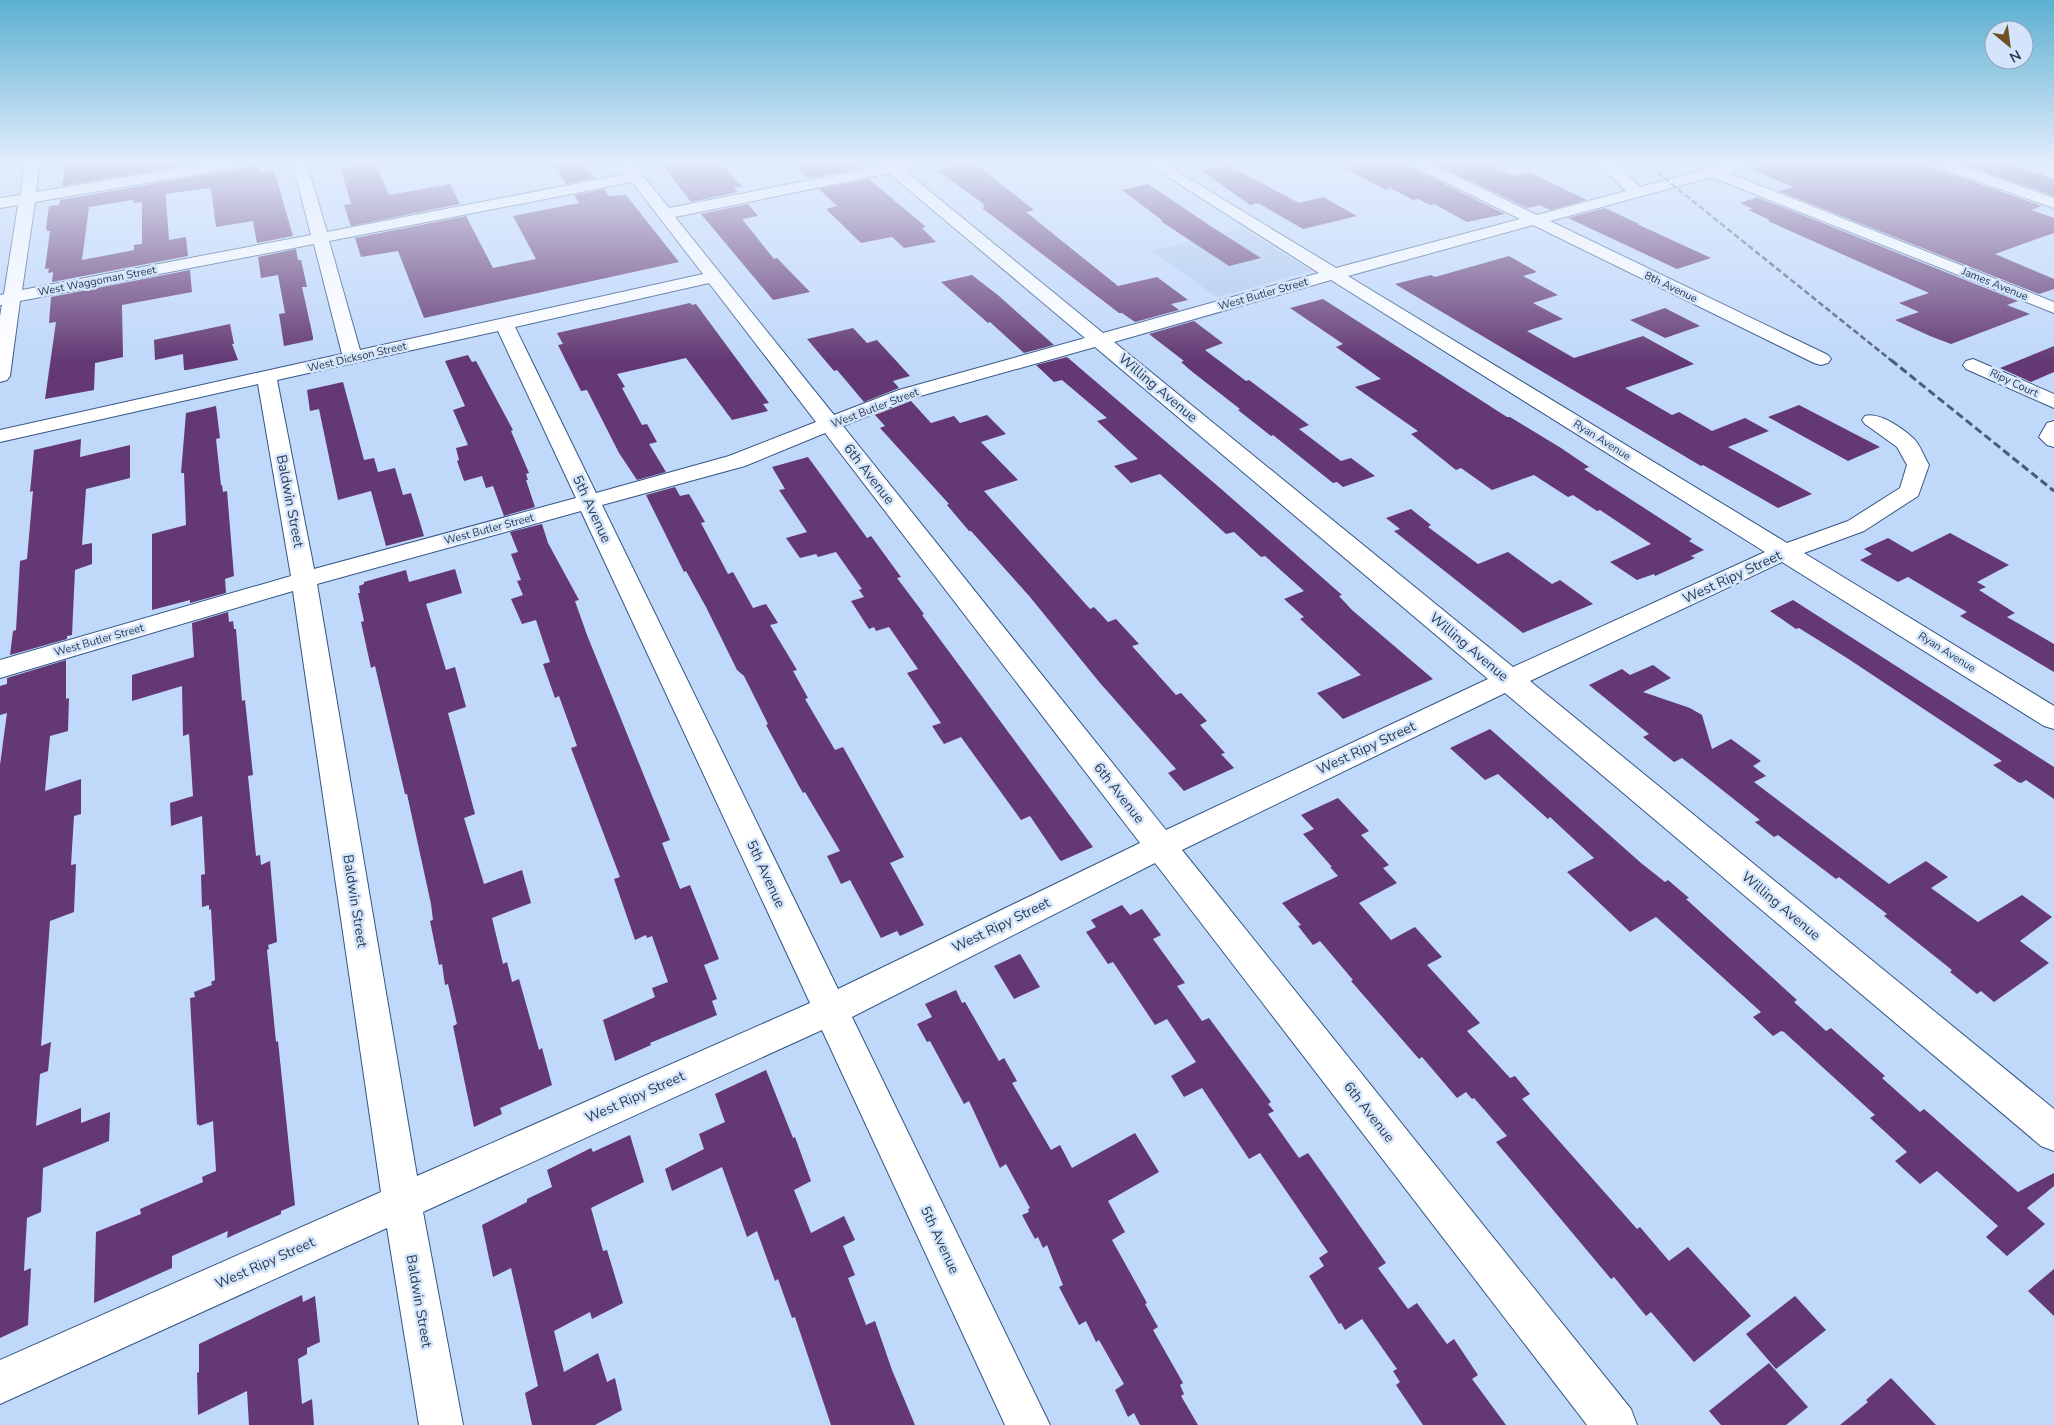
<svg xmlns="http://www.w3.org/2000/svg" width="2054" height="1425" font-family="'Nunito Sans',sans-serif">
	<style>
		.built { fill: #aec9ed }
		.building { fill: #633873; fill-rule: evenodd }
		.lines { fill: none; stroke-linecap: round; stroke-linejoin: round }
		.minor-casing { stroke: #335686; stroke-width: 2 }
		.minor { fill: #fff; fill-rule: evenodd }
		.rail-far1 { stroke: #4b5d76; stroke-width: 2.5; stroke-dasharray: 6 3; stroke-linecap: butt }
		.rail { stroke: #4b5d76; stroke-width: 3; stroke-dasharray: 8 4; stroke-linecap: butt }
		.labels { text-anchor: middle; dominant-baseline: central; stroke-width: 5; stroke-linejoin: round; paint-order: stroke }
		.far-street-label { font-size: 11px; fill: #2b3c52; stroke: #d4e5fb }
		.street-label { font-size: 14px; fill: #2b3c52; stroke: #d4e5fb }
	</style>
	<rect width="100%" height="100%" fill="#c0d8fa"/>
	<polygon class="built" points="1242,228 1312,271 1217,297 1151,251"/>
	<g class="building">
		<polygon points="66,161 211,161 62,186"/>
		<path d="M 258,161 L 259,161 L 260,172 L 274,170 L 293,236 L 257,243 L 253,221 L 216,227 L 211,188 L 187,191 L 166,194 L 166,199 L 169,240 L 186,237 L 188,256 L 52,282 L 53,272 L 48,273 L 49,268 L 45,269 L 50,231 L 47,231 L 46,228 L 49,206 L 59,205 L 60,200 L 249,167 L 256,165 ZM 133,200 L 134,203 L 142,202 L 142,244 L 134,245 L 134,250 L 82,260 L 89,207 Z"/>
		<polygon points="551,161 583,161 595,178 566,184"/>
		<polygon points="659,161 718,161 742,186 734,188 738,192 691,202"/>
		<polygon points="791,161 848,161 857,169 808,178"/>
		<polygon points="1373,161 1405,161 1408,166 1505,214 1467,222 1434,204 1430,205 1418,199 1413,200 1390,188 1386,190 1344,168"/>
		<polygon points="1430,161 1482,161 1515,176 1529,172 1587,200 1550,210 1540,205 1527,208"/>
		<polygon points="1783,161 1926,161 1929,166 2042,206 2031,210 2054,218 2054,233 1995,254 2054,279 2054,289 2039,294 1778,191 1794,187 1752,170"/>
		<polygon points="1955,161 2002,161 2043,175 2054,180 2054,196"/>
		<polygon points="973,162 1034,210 1026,212 1118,286 1157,277 1188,300 1171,304 1179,310 1135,322 1122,313 1119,313 982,208 985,207 982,205 985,205 937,170"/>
		<polygon points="375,163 389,195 450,184 460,204 351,226 344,205 351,204 341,169"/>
		<polygon points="1228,165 1299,203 1323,197 1357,216 1303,229 1258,203 1250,205 1202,171"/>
		<polygon points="869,179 926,227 922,228 936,242 904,248 892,237 861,243 826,209 837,206 819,189"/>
		<polygon points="1148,184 1212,227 1261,258 1229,266 1162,222 1163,221 1122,190"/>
		<polygon points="604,189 609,196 626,195 679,262 424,318 398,251 361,257 355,238 466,216 493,268 536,259 513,216 579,203 574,195"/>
		<polygon points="1757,197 2018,301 2007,305 2030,314 1951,344 1930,336 1895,320 1919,312 1899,303 1929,293 1768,221 1770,220 1748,210 1753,209 1740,203"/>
		<polygon points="748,204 758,216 742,219 774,259 777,258 810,292 773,300 701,214"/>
		<polygon points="1605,208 1639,224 1637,224 1711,258 1677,269 1568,218"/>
		<polygon points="296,249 298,260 301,260 307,287 302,287 313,337 313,340 284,346 279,314 285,313 278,275 261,278 258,257"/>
		<polygon points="1509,256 1537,272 1523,276 1558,295 1533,303 1563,319 1527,331 1574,358 1643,336 1694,364 1625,388 1672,415 1679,412 1712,431 1745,418 1769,431 1728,447 1812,494 1778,508 1703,465 1701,466 1395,284 1431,275 1435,277"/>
		<polygon points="190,270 192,292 122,305 123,357 95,363 94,390 45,399 56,322 49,323 51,297"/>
		<polygon points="972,275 999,296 1054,345 1024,353 990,322 988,323 941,282"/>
		<polygon points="1323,299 1507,417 1510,417 1561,448 1589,467 1584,469 1692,539 1689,541 1704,550 1691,556 1695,558 1655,576 1654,574 1637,580 1610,562 1651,544 1600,510 1597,511 1573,495 1568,497 1534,475 1492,490 1461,468 1456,470 1411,434 1418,431 1355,387 1381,379 1336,347 1343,344 1290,308"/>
		<polygon points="690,303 692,305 696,304 769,403 763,404 768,411 732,420 686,358 617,374 625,387 622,388 642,425 647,424 657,442 649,444 666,472 637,480 619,453 587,390 581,391 558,345 563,344 557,333"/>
		<polygon points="1665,308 1700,326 1665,338 1630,320"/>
		<polygon points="1194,321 1223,343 1205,350 1246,381 1249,380 1309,425 1299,429 1341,461 1351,458 1375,476 1343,487 1337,482 1333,483 1273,435 1271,436 1238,410 1240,409 1190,370 1181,362 1184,361 1149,334"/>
		<polygon points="230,324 234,344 232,344 238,360 187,370 184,370 183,354 155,360 154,340"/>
		<polygon points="853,328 867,343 877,340 910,376 893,381 899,388 864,402 837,370 834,371 807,339"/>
		<polygon points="2054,346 2054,372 2031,382 2000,368"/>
		<polygon points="468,355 472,362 476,361 513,430 511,431 529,473 526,474 528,480 526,480 535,507 504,516 493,486 486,488 482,476 464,481 457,461 459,460 456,448 468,445 453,410 465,406 445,361"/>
		<polygon points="1067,357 1220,488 1342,595 1339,596 1352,610 1433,679 1343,719 1317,693 1361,675 1300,619 1304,617 1284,599 1304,591 1265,556 1261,557 1234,532 1226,534 1160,474 1131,483 1114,466 1138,459 1097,421 1107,418 1062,380 1054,382 1036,365"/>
		<polygon points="343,382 364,460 374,458 378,472 395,468 403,495 411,493 424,536 386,546 371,491 338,500 319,409 310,411 307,390"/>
		<polygon points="911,401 931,423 954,416 960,423 987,415 1006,434 981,442 1018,480 984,491 1090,609 1094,607 1108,622 1116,619 1139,644 1132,646 1176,695 1181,693 1207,721 1200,725 1225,753 1221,754 1234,768 1184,791 1168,773 1176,769 1100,683 1030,597 971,531 969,531 947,505 949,504 880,428 885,426 875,415"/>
		<polygon points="1799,405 1880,447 1848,461 1768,417"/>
		<polygon points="216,406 220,438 216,439 221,485 222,485 223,492 227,491 234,576 225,579 226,593 190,603 190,600 152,610 152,534 186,525 184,473 181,473 186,413"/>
		<polygon points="81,439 80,457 130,445 130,478 86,489 82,545 92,543 92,564 75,570 72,635 67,636 67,639 10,655 13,631 16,630 20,561 27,559 33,491 30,492 34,450"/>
		<polygon points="808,457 867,538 871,536 901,577 897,578 924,614 922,615 1093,847 1061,861 1059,859 1030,816 1021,820 961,737 944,744 932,726 941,723 907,673 918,669 889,627 876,631 874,627 869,629 851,601 864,597 859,590 862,589 836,552 818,557 816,554 800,558 786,538 807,532 779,490 785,489 772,467"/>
		<polygon points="675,487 680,496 689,494 705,522 701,523 728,574 733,572 753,608 766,604 778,623 770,625 797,670 793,671 808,698 805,699 835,750 843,747 904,857 890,863 924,925 900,936 897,931 881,938 850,880 841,884 827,856 840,851 805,792 803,793 799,786 766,725 768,724 744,676 737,670 706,607 686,571 684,572 646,495"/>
		<polygon points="1411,509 1431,525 1428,527 1478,564 1508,552 1552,584 1560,580 1593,604 1523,633 1394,531 1400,529 1386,518"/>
		<polygon points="542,524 548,543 579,600 575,601 587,635 670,840 662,843 680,889 690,885 719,959 704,965 717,999 712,1001 717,1015 650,1043 651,1045 615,1061 603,1020 655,997 652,988 668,982 652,936 647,938 646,935 635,940 614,879 620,877 571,748 577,746 559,696 555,698 543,664 550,662 536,620 522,624 511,599 523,595 517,581 521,580 511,554 518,552 510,532"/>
		<polygon points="1950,533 2009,565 1977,582 1986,587 1979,590 2015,613 2007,617 2054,644 2054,672 1960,616 1967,612 1908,577 1898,582 1860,560 1872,554 1864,549 1888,538 1912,552"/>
		<polygon points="455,569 462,593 426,604 446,670 455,667 466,707 448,713 475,814 464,818 484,884 522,870 531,903 492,918 503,964 507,962 512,982 519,979 539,1050 542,1048 552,1085 500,1108 502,1114 474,1127 453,1026 457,1024 448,984 445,985 442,964 439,965 430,921 433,920 431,904 407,794 405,794 375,666 371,668 361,622 364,621 358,593 360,593 359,586 364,584 364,582 406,570 409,582"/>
		<polygon points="1793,600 2054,767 2054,799 2026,780 2021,783 2018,782 1993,765 2002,761 1847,658 1799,628 1796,629 1770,611"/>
		<polygon points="228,612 229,622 233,621 234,629 236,629 242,701 245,700 253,775 248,776 256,856 260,855 261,865 270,861 277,942 268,945 269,949 267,950 276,1042 278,1041 295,1205 281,1211 281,1214 227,1238 228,1231 172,1256 172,1268 94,1303 96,1232 141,1214 140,1209 203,1182 202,1177 216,1171 213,1121 199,1126 199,1124 197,1125 190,998 195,997 194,992 212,985 211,982 215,980 211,909 209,910 209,905 202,907 201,875 205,874 202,816 171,826 170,803 193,796 189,734 183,736 182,686 132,701 132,675 194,657 192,623"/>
		<polygon points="66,660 66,699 69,698 68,731 50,736 45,791 81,779 81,814 74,816 71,865 76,864 74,912 50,921 41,1046 51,1042 48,1071 40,1074 36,1126 81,1108 81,1123 110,1112 109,1141 43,1168 41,1212 27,1218 24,1271 31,1268 28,1325 0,1338 0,765 7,713 0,715 0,686 7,684 7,678"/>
		<polygon points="1653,665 1671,678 1643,692 1690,708 1702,715 1712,749 1731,739 1761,761 1753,766 1766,776 1754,782 1889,884 1926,861 1948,877 1931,888 1978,922 2022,895 2052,917 2020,941 2049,963 1994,1002 1981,991 1977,994 1950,972 1952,970 1884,916 1887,914 1839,877 1836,879 1778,835 1774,837 1755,822 1760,820 1682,758 1674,762 1643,737 1649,734 1589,685 1622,669 1630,675"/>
		<polygon points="1490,729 1641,863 1665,882 1668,880 1689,898 1686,899 1797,1000 1794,1002 1826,1031 1831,1028 1885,1076 1882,1078 1920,1112 1924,1109 2018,1192 2054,1173 2054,1186 2027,1208 2045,1224 2007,1256 1986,1237 1998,1226 1937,1171 1920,1184 1895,1161 1907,1152 1870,1118 1875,1115 1784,1032 1781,1031 1773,1036 1753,1017 1761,1012 1656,917 1630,932 1567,872 1594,858 1550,817 1548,819 1498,774 1485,780 1450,748"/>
		<polygon points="1338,798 1369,831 1361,835 1389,865 1383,868 1397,883 1359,903 1391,940 1415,927 1442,957 1427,965 1480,1023 1467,1031 1510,1078 1515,1076 1530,1094 1522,1099 1637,1229 1640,1227 1669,1261 1688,1247 1751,1316 1694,1362 1651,1312 1646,1316 1614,1277 1611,1279 1496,1142 1507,1136 1474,1098 1472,1099 1466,1092 1457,1098 1422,1057 1419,1059 1351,981 1353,980 1320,941 1313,945 1298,926 1301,925 1282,903 1338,876 1330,867 1332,867 1303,834 1314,829 1301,815"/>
		<polygon points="1122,905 1130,915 1142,909 1161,935 1153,939 1185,983 1177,986 1202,1021 1209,1018 1271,1102 1268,1104 1274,1111 1268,1114 1299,1158 1308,1153 1333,1188 1386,1263 1378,1268 1408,1309 1417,1303 1447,1344 1454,1339 1478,1375 1472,1379 1506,1425 1423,1425 1396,1385 1400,1382 1393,1371 1397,1369 1362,1319 1345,1330 1341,1323 1339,1324 1309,1276 1324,1266 1319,1258 1328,1252 1260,1153 1249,1159 1202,1088 1184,1097 1171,1076 1196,1062 1167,1019 1155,1025 1113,962 1108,964 1086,932 1096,927 1091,920"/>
		<polygon points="1020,954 1040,987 1014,999 994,966"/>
		<polygon points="956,990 962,1003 965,1002 999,1061 1004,1058 1017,1081 1012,1083 1051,1150 1060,1145 1072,1168 1135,1133 1159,1172 1108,1201 1125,1232 1112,1240 1147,1303 1145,1304 1158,1327 1153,1330 1183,1383 1180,1385 1184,1394 1181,1396 1198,1425 1140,1425 1134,1413 1128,1417 1115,1390 1124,1384 1099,1340 1096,1342 1086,1321 1079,1325 1059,1287 1063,1285 1047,1245 1043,1248 1038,1237 1035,1239 1022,1215 1029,1212 1028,1209 1030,1208 1006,1164 1000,1168 969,1101 964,1104 930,1041 927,1042 917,1024 932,1017 925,1004"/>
		<polygon points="766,1070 793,1138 795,1137 811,1181 794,1190 811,1233 844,1216 855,1240 843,1246 855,1275 848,1278 866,1325 875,1321 892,1370 915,1425 831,1425 795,1317 792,1318 778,1279 775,1281 757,1231 747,1237 722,1167 672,1191 665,1169 704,1149 699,1134 725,1122 715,1094"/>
		<polygon points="630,1135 644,1182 591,1208 603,1251 607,1250 623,1303 592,1319 590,1312 554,1331 564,1372 598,1353 607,1382 615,1378 622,1410 595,1425 532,1425 525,1393 538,1386 511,1268 493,1277 482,1225 527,1202 527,1199 552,1187 547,1170 591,1148 593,1152"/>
		<polygon points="2054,1269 2054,1316 2028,1291"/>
		<polygon points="302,1295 303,1302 315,1296 320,1342 307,1348 307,1354 298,1359 302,1404 312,1399 314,1425 249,1425 247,1391 198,1415 197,1373 199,1372 199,1344"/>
		<polygon points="1795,1296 1826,1330 1776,1369 1746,1334"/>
		<polygon points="1769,1363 1808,1407 1786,1425 1721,1425 1709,1411"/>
		<polygon points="1891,1378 1936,1425 1840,1425 1868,1402 1866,1400"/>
	</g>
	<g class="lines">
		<g class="minor-casing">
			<g id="minor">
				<path d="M 26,161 L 40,161 L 36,192 L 223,161 L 256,161 L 254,164 L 249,165 L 35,202 L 22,290 L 311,235 L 292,161 L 306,161 L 327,232 L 626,174 L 616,161 L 631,161 L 669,208 L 881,166 L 877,161 L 895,163 L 932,161 L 930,164 L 904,170 L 1103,333 L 1319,273 L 1143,161 L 1160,161 L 1336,268 L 1520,219 L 1409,164 L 1407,161 L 1426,161 L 1537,215 L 1626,191 L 1596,161 L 1612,161 L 1640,187 L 1737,161 L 1761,161 L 1759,164 L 1728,173 L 2054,302 L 2054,313 L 1712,177 L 1550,221 L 1828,355 L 1831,359 L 1828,363 L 1821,365 L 1814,363 L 1533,225 L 1348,276 L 1787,543 L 1848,521 L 1900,488 L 1907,465 L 1897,447 L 1865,424 L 1862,420 L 1865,416 C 1879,412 1902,428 1913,438 C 1920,444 1924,457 1929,465 L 1918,496 L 1864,531 L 1804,553 L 2054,706 L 2054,729 L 2044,726 L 1782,562 L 1530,681 L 2054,1109 L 2054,1151 L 2041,1146 L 1505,693 L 1182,850 L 1631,1409 L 1637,1425 L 1587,1425 L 1155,863 L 852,1017 L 1050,1425 L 1005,1425 L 822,1030 L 423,1212 L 463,1425 L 419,1425 L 387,1228 L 0,1404 L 0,1360 L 381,1192 L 293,591 L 0,678 L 0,660 L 291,576 L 258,384 L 0,442 L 0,430 L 342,354 L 314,244 L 20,301 L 10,376 L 7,380 L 0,382 L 0,316 L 2,305 L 0,305 L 0,295 L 4,294 L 18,205 L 0,208 L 0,198 L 20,195 ZM 889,173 L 1085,338 L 899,390 L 834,415 L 675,217 ZM 632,182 L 703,274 L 360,350 L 329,241 ZM 1331,280 L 1765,552 L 1513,667 L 1114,342 ZM 709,283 L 816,422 L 729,456 L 596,493 L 515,327 ZM 498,331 L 576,498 L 314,569 L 277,380 ZM 1095,347 L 1488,679 L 1166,830 L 843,426 L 913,398 ZM 825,433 L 1140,843 L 838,989 L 602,505 L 745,466 ZM 581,511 L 810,1003 L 417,1176 L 317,584 Z"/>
				<polygon points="1928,161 1949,161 2054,198 2054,208 1930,164"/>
				<polygon points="1973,359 2054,394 2054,408 1966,369 1963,365 1966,361"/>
				<polygon points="2054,421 2054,447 2047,445 2039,437 2047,423"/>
			</g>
		</g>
		<use href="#minor" class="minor"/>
		<polyline class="rail-far1" points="1643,161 1892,361"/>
		<polyline class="rail" points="1891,360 2054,491"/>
	</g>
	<linearGradient id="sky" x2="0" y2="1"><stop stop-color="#5bb0d0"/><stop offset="0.45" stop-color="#e3edfd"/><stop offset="1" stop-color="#e3edfd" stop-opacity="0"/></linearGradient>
	<rect width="2054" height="361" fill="url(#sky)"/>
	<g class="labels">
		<g class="far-street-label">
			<text transform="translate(97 281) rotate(-11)">West Waggoman Street</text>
			<text transform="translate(1995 284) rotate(22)">James Avenue</text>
			<text transform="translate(1671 287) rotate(26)">8th Avenue</text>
			<text transform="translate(1263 294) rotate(-16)">West Butler Street</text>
			<text transform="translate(357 357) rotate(-13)">West Dickson Street</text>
			<text transform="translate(2014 383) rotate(25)">Ripy Court</text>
			<text transform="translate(875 408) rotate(-21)">West Butler Street</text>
			<text transform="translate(1602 440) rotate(32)">Ryan Avenue</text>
			<text transform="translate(489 529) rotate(-15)">West Butler Street</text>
			<text transform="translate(99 640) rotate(-16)">West Butler Street</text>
			<text transform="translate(1947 652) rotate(32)">Ryan Avenue</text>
		</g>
		<g class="street-label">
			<text transform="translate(1158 388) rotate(40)">Willing Avenue</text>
			<text transform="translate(869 474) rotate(52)">6th Avenue</text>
			<text transform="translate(290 501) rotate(79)">Baldwin Street</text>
			<text transform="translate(592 509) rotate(65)">5th Avenue</text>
			<text transform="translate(1732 577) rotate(-25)">West Ripy Street</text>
			<text transform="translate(1469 647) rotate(40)">Willing Avenue</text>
			<text transform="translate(1366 748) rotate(-25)">West Ripy Street</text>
			<text transform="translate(1119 793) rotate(52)">6th Avenue</text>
			<text transform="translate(766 874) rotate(65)">5th Avenue</text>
			<text transform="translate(355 901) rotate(81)">Baldwin Street</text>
			<text transform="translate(1781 906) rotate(40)">Willing Avenue</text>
			<text transform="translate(1001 925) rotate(-26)">West Ripy Street</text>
			<text transform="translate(635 1097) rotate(-24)">West Ripy Street</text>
			<text transform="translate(1369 1112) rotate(52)">6th Avenue</text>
			<text transform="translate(940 1240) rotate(65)">5th Avenue</text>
			<text transform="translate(265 1263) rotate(-24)">West Ripy Street</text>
			<text transform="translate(419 1301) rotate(80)">Baldwin Street</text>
		</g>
	</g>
	<g transform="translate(2009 45) rotate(151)"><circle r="24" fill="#d4e5fb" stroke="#90a1b7"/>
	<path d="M0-4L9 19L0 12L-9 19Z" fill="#6d5023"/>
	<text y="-8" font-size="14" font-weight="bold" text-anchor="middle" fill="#2b3c52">N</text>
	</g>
</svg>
